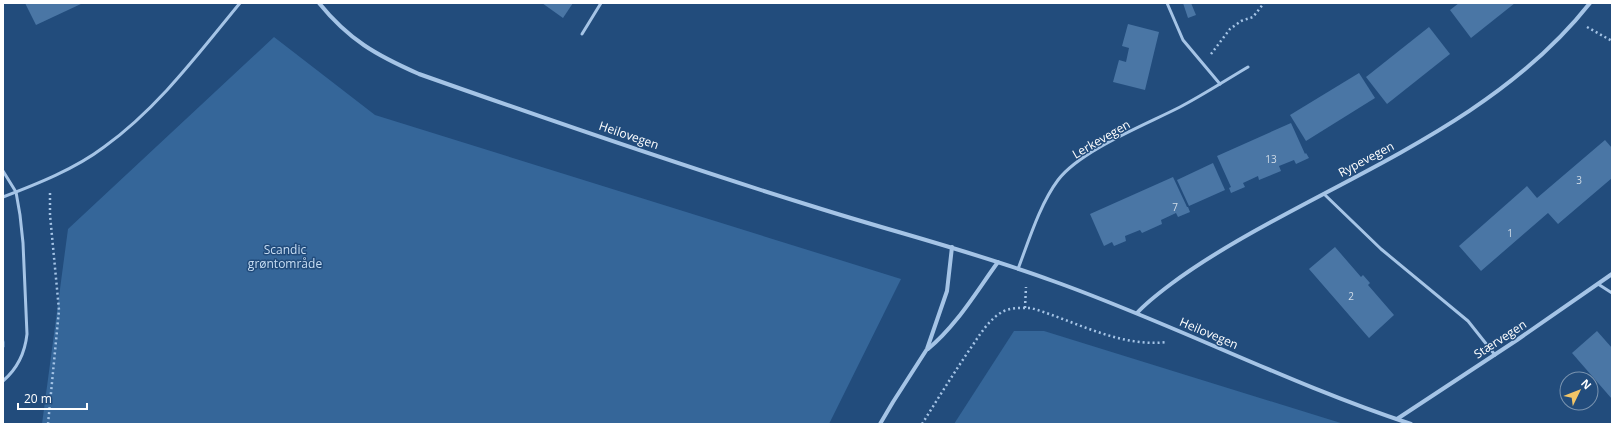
<svg xmlns="http://www.w3.org/2000/svg" width="1615" height="427" font-family="'Open Sans',sans-serif">
	<style>
		.green { fill: #356699 }
		.building { fill: #4a76a5 }
		.lines { fill: none; stroke-linecap: round; stroke-linejoin: round }
		.path { stroke: #a5c4e6; stroke-width: 2.5; stroke-dasharray: 2 3; stroke-linecap: butt }
		.lane { stroke: #a5c4e6; stroke-width: 3 }
		.street { stroke: #a5c4e6; stroke-width: 4 }
		.labels { text-anchor: middle; dominant-baseline: central; stroke-width: 3; stroke-linejoin: round; paint-order: stroke }
		.number-label { font-size: 10px; fill: #d2dde8 }
		.street-label { font-size: 12px; fill: #fff; stroke: #224c7c }
		.park-label { font-size: 12px; fill: #c8def4; stroke: #224c7c }
	</style>
	<rect width="100%" height="100%" fill="#224c7c"/>
	<g class="green">
		<polygon points="274,37 375,115 901,279 829,424 42,424 68,229"/>
		<polygon points="1014,331 1044,331 1344,424 954,424"/>
	</g>
	<g class="building">
		<polygon points="25,3 83,3 36,25"/>
		<polygon points="542,3 573,3 563,18"/>
		<polygon points="1183,3 1191,3 1196,15 1188,18"/>
		<polygon points="1459,3 1515,3 1471,38 1450,10"/>
		<polygon points="1128,24 1159,32 1145,90 1113,82 1119,60 1126,62 1129,48 1122,46"/>
		<polygon points="1429,27 1450,54 1387,104 1366,77"/>
		<polygon points="1359,73 1375,98 1306,141 1290,115"/>
		<polygon points="1291,123 1305,154 1306,153 1309,158 1296,164 1294,160 1279,166 1281,171 1259,180 1258,176 1243,183 1245,187 1231,193 1229,188 1231,187 1217,156"/>
		<polygon points="1605,140 1612,148 1612,178 1558,224 1548,213 1481,271 1459,246 1527,186 1537,198"/>
		<polygon points="1213,163 1225,190 1189,206 1177,180"/>
		<polygon points="1173,177 1187,207 1188,207 1190,212 1178,217 1176,213 1161,220 1162,224 1142,233 1140,230 1125,236 1126,241 1114,246 1112,242 1104,246 1090,214"/>
		<polygon points="1335,247 1361,277 1363,275 1370,283 1368,285 1394,315 1369,338 1309,269"/>
		<polygon points="1597,331 1612,348 1612,399 1572,353"/>
		<polygon points="3,338 5,342 5,347 3,348"/>
	</g>
	<g class="lines">
		<g class="path">
			<polyline points="1587,27 1612,41"/>
			<polyline points="1211,54 1230,29 1241,21 1253,17 1264,3"/>
			<polyline points="1025,308 1026,287"/>
			<polyline points="48,424 59,310 50,215 50,192"/>
			<path d="M 922,424 C 937,400 952,376 968,352 C 978,338 988,319 1004,311 C 1013,307 1022,308 1031,308 C 1075,321 1121,348 1167,342"/>
		</g>
		<g class="lane">
			<polyline points="1167,3 1183,40 1220,84"/>
			<polyline points="582,34 601,3"/>
			<path d="M 3,171 L 16,192 L 20,215 L 23,243 L 27,334 C 25,353 17,369 3,381"/>
			<polyline points="1324,194 1381,249 1468,321 1495,355"/>
			<path d="M 3,197 C 37,184 75,169 104,147 C 158,108 198,54 240,3"/>
			<path d="M 1018,269 C 1029,240 1040,204 1058,180 C 1081,150 1145,125 1180,107 C 1203,95 1226,80 1248,67"/>
			<polyline points="1598,284 1612,293"/>
		</g>
		<g class="street">
			<path d="M 319,3 C 349,40 376,55 419,74 C 549,120 682,166 815,207 C 894,232 975,252 1053,281 C 1174,324 1289,384 1411,424"/>
			<path d="M 1137,313 C 1147,302 1159,293 1171,284 C 1203,260 1236,241 1271,222 C 1384,160 1508,107 1590,3"/>
			<path d="M 928,349 C 957,325 976,292 998,262"/>
			<polyline points="1397,419 1517,340 1612,274"/>
			<polyline points="880,424 893,402 927,349 947,291 952,247"/>
		</g>
	</g>
	<g class="labels">
		<g class="number-label">
			<text x="1271" y="159">13</text>
			<text x="1579" y="180">3</text>
			<text x="1175" y="207">7</text>
			<text x="1510" y="233">1</text>
			<text x="1351" y="296">2</text>
		</g>
		<g class="street-label">
			<text transform="translate(629 135) rotate(19)">Heilovegen</text>
			<text transform="translate(1101 139) rotate(-30)">Lerkevegen</text>
			<text transform="translate(1366 159) rotate(-28)">Rypevegen</text>
			<text transform="translate(1209 333) rotate(23)">Heilovegen</text>
			<text transform="translate(1500 339) rotate(-33)">Stærvegen</text>
		</g>
		<g class="park-label">
			<text x="285" y="249">Scandic<tspan x="285" dy="14">grøntområde</tspan></text>
		</g>
	</g>
	<rect width="1615" height="427" fill="none" stroke="#ffffff" stroke-width="8"/>
	<g transform="translate(1579 391) rotate(47)"><circle r="19" fill="#224c7c" stroke="#7a94b0"/>
	<path d="M0-3L7 15L0 10L-7 15Z" fill="#f2c567"/>
	<text y="-6" font-size="11" font-weight="bold" text-anchor="middle" fill="#ffffff">N</text>
	</g>
	<path d="M18 403v6h69v-6" fill="none" stroke="#ffffff" stroke-width="2"/>
	<text x="24" y="403" font-size="12" fill="#ffffff" stroke="#224c7c" stroke-width="3" paint-order="stroke">20 m</text>
</svg>
